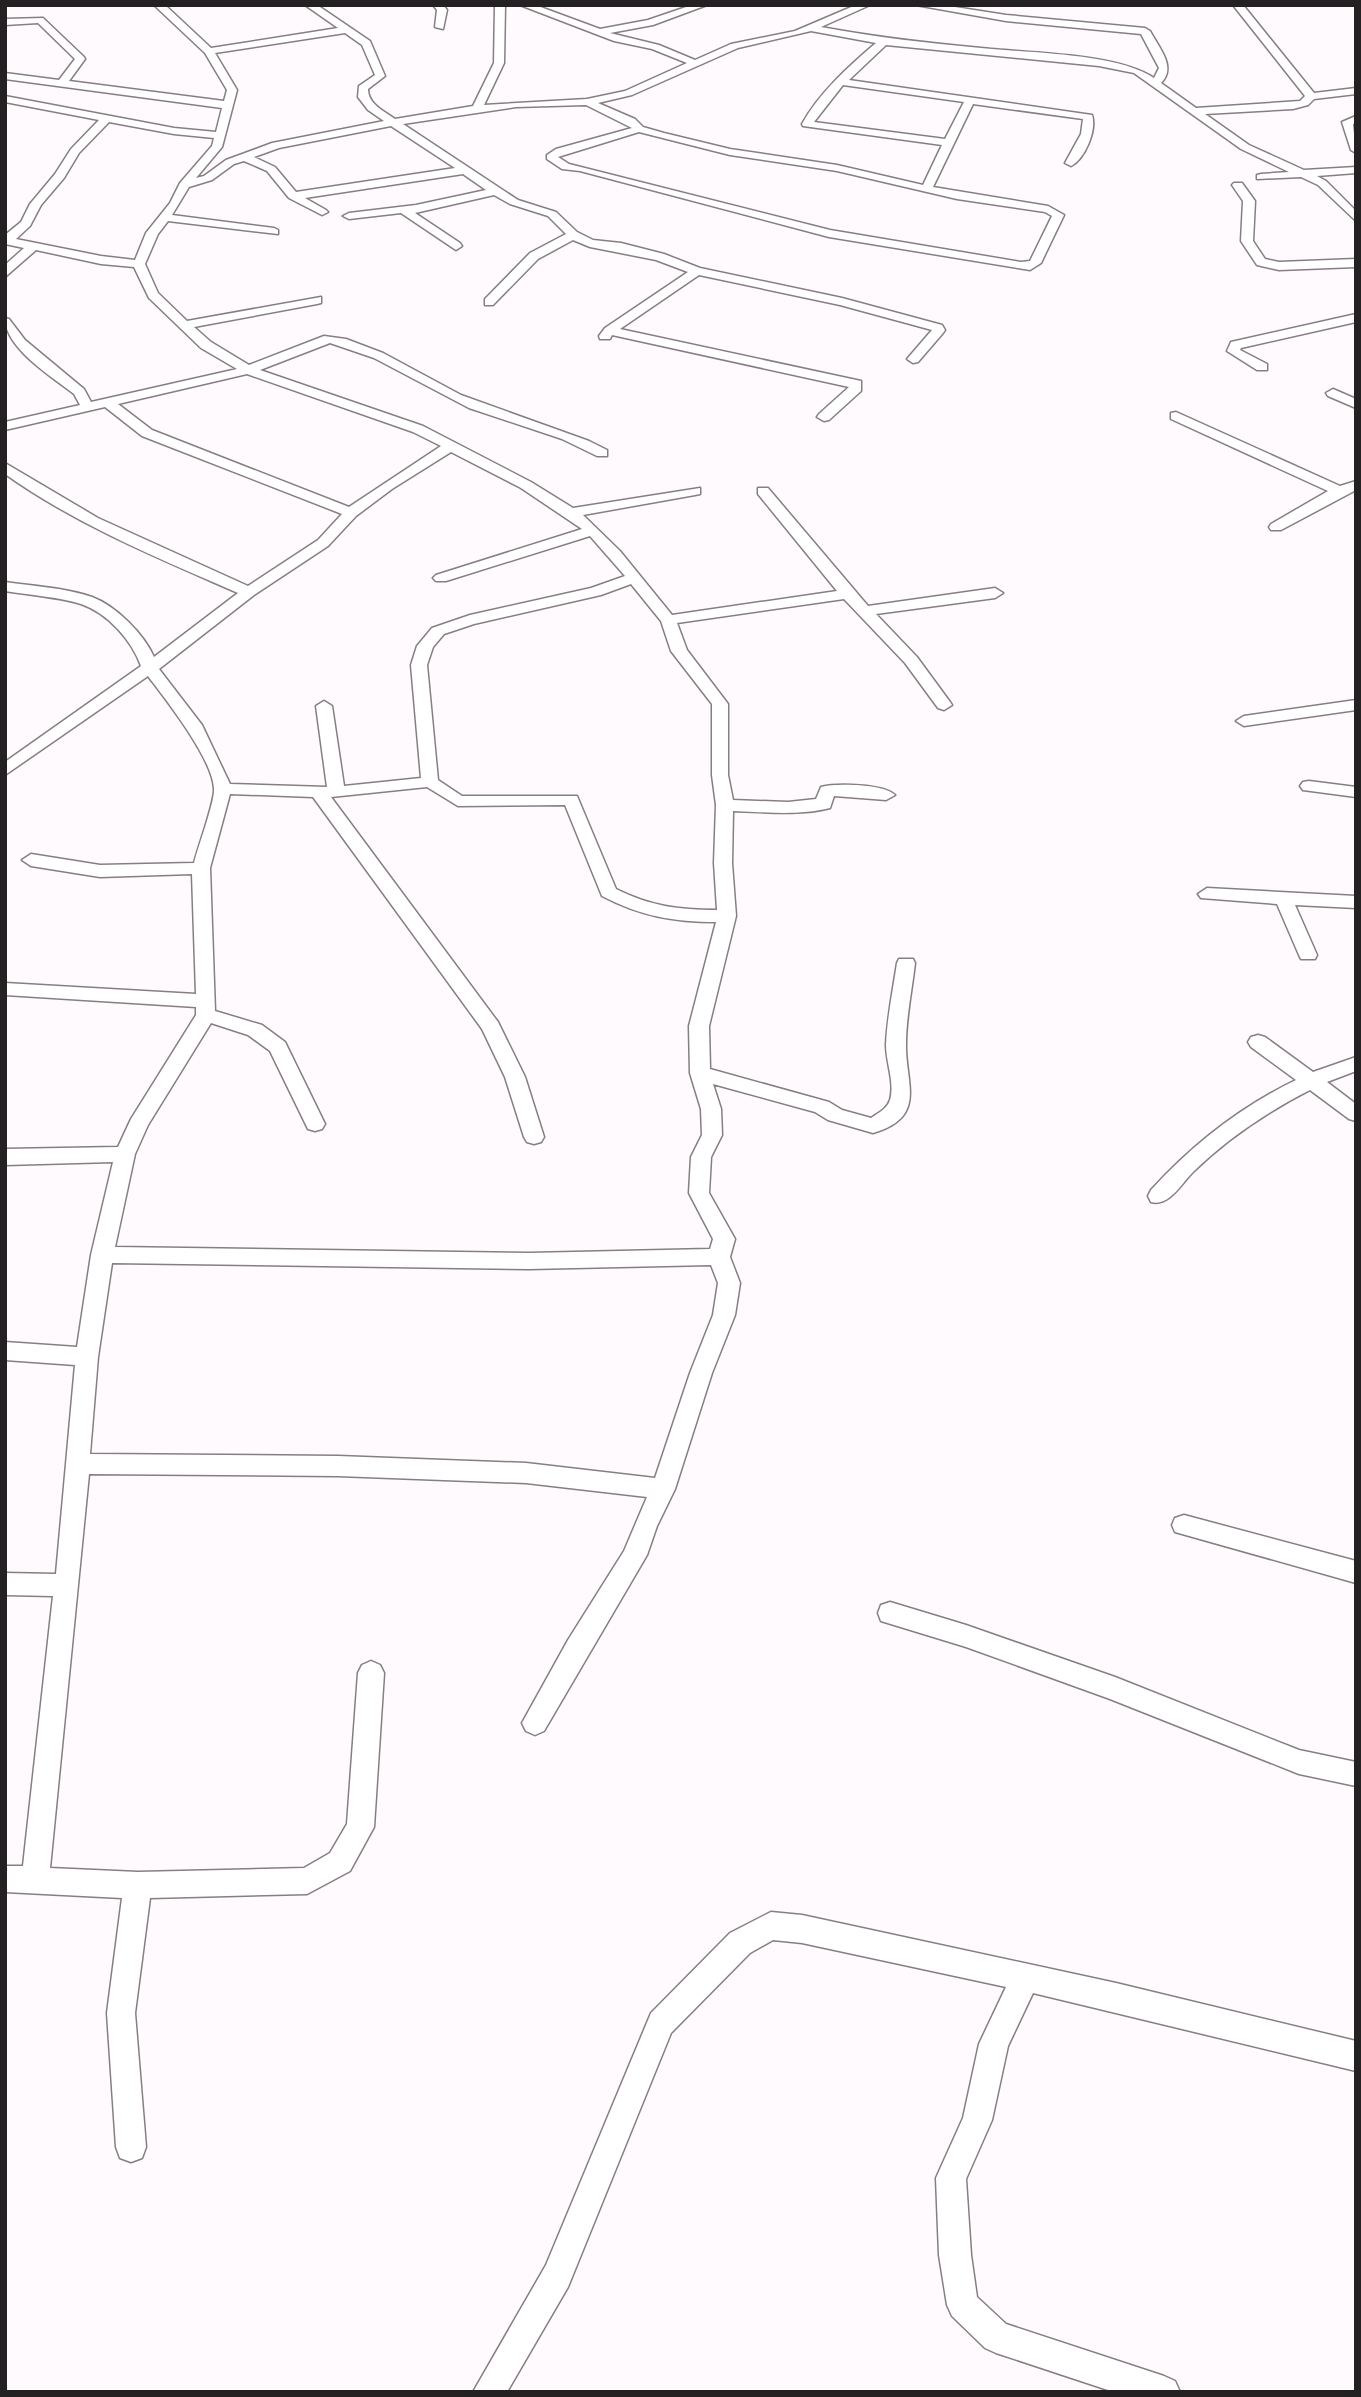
<svg xmlns="http://www.w3.org/2000/svg" width="1361" height="2397" font-family="'PT Sans',sans-serif">
	<style>
		.lines { fill: none; stroke-linecap: round; stroke-linejoin: round }
		.minor-casing { stroke: #877e84; stroke-width: 3 }
		.minor { fill: #fff; fill-rule: evenodd }
	</style>
	<rect width="100%" height="100%" fill="#fefafd"/>
	<g class="lines">
		<g class="minor-casing">
			<g id="minor">
				<path d="M 154,5 L 165,5 L 211,48 L 338,28 L 305,5 L 317,5 L 370,41 L 385,76 L 368,89 C 368,104 384,111 395,119 L 473,106 L 494,63 L 495,5 L 505,5 L 504,63 L 484,105 L 587,99 L 625,91 L 687,63 L 652,49 L 614,41 L 520,5 L 535,5 L 600,29 L 648,20 L 692,5 L 707,5 L 653,25 L 610,33 L 659,45 L 695,60 L 731,44 L 795,31 L 856,5 L 870,5 L 821,27 C 874,37 927,43 981,48 C 1027,53 1117,53 1154,78 L 1159,68 L 1141,34 L 1006,21 L 916,5 L 942,5 L 1006,15 L 1145,28 L 1150,31 C 1159,48 1177,67 1161,83 L 1196,108 L 1300,101 L 1305,96 L 1233,5 L 1243,5 L 1314,93 L 1356,88 L 1356,94 L 1314,99 L 1308,105 L 1293,109 L 1205,114 L 1249,145 L 1304,170 L 1356,167 L 1356,173 L 1317,176 L 1326,181 L 1356,211 L 1356,221 L 1318,185 L 1301,177 L 1257,179 L 1257,175 L 1261,174 L 1289,172 L 1241,149 L 1134,73 L 1099,66 L 886,45 L 849,80 L 1092,115 C 1097,130 1085,159 1071,166 L 1065,163 L 1081,134 L 1083,119 L 973,104 L 933,187 L 1048,206 L 1064,215 L 1041,263 L 1030,270 L 829,237 L 580,171 L 562,169 L 547,159 L 547,155 L 556,149 L 632,128 L 586,105 L 516,107 L 403,124 L 518,200 L 556,212 L 577,232 L 593,240 L 621,243 L 664,254 L 700,268 L 842,298 L 942,325 L 945,330 L 943,333 L 918,362 L 913,363 L 907,359 L 932,330 L 840,305 L 699,275 L 620,329 L 861,381 L 861,391 L 829,420 L 824,421 L 817,417 L 819,414 L 849,387 L 612,335 L 610,339 L 600,339 L 599,336 L 605,328 L 688,272 L 656,260 L 590,247 L 573,240 L 538,259 L 493,305 L 485,305 L 485,299 L 530,253 L 566,234 L 548,216 L 510,204 L 494,195 L 415,213 L 460,243 L 462,246 L 456,250 L 401,213 L 349,219 L 343,216 L 349,213 L 416,205 L 486,190 L 463,174 L 305,198 L 326,210 L 328,212 L 322,215 L 289,198 L 267,171 L 244,161 L 234,164 L 212,180 L 189,187 L 172,215 L 274,228 L 278,230 L 278,234 L 168,221 L 158,234 L 145,264 L 158,293 L 187,321 L 321,297 L 321,303 L 317,304 L 194,327 L 211,342 L 249,365 L 324,336 L 346,339 L 383,353 L 461,395 L 589,441 L 607,450 L 607,456 L 597,456 L 562,439 L 469,408 L 374,358 L 330,343 L 260,370 L 423,426 L 531,482 L 573,508 L 700,488 L 700,494 L 695,495 L 583,515 L 620,551 L 672,615 L 837,591 L 758,494 L 758,488 L 768,488 L 868,606 L 995,588 L 1003,593 L 995,598 L 876,614 L 917,657 L 950,702 L 952,705 L 944,710 L 938,708 L 905,663 L 844,599 L 677,623 L 687,650 L 728,704 L 728,775 L 733,800 L 788,802 L 816,799 L 821,787 C 837,783 884,784 895,795 L 886,800 L 834,796 L 830,808 C 799,816 765,812 733,811 L 732,863 L 736,916 L 709,1026 L 710,1069 L 829,1102 L 842,1110 L 871,1118 C 878,1113 887,1109 890,1100 C 895,1082 886,1063 886,1045 C 887,1018 893,990 897,963 L 899,959 L 913,959 L 915,963 C 912,990 906,1017 906,1044 C 905,1083 928,1117 873,1133 L 828,1120 L 815,1112 L 713,1084 L 721,1109 L 722,1135 L 711,1157 L 709,1193 L 735,1239 L 730,1257 L 740,1283 L 735,1315 L 712,1373 L 675,1489 L 657,1526 L 647,1555 L 544,1731 L 535,1735 L 526,1731 L 522,1723 L 568,1640 L 624,1551 L 647,1497 L 526,1483 L 338,1476 L 89,1474 L 50,1868 L 138,1872 L 304,1868 L 330,1853 L 347,1824 L 358,1673 L 362,1665 L 371,1661 L 380,1665 L 384,1673 L 374,1827 L 350,1871 L 307,1894 L 150,1898 L 135,2013 L 146,2147 L 142,2158 L 131,2162 L 120,2158 L 116,2147 L 107,2013 L 122,1898 L 5,1892 L 5,1866 L 23,1866 L 53,1596 L 5,1595 L 5,1573 L 56,1574 L 75,1365 L 5,1360 L 5,1342 L 77,1347 L 91,1255 L 113,1162 L 5,1165 L 5,1149 L 118,1147 L 131,1119 L 196,1015 L 196,1007 L 5,995 L 5,983 L 196,994 L 192,874 L 100,877 L 31,866 L 22,860 L 31,854 L 100,865 L 194,863 C 198,847 215,801 214,789 C 213,759 166,700 148,676 L 5,775 L 5,762 L 141,666 C 132,641 108,613 81,604 C 58,597 30,595 5,591 L 5,582 C 33,586 66,588 92,597 C 116,606 144,634 154,657 L 238,593 C 158,558 77,525 5,474 L 5,463 L 98,518 L 248,586 L 318,540 L 342,514 L 142,436 L 105,407 L 5,430 L 5,422 L 80,405 L 74,394 C 51,376 5,348 5,318 L 9,319 L 25,340 L 84,389 L 91,402 L 237,369 L 201,348 L 149,298 L 134,267 L 101,264 L 36,250 L 5,277 L 5,265 L 24,248 L 5,244 L 5,235 L 21,222 L 30,204 L 55,174 L 71,149 L 99,120 L 5,102 L 5,96 L 174,128 L 216,132 L 222,108 L 5,79 L 5,73 L 59,80 L 75,59 L 38,23 L 5,25 L 5,19 L 43,18 L 84,57 L 85,59 L 69,81 L 224,101 L 227,90 L 205,53 ZM 811,31 L 876,43 C 849,66 819,93 802,124 L 803,126 L 942,145 L 923,185 L 837,165 L 730,149 L 664,133 L 643,127 L 635,119 L 598,103 L 632,95 L 738,48 ZM 345,33 L 362,45 L 375,75 L 359,86 L 358,97 L 368,110 L 384,121 L 272,143 L 226,160 L 204,176 L 196,178 L 222,147 L 237,90 L 215,53 ZM 843,85 L 964,102 L 945,139 L 814,122 ZM 109,122 L 174,134 L 214,138 L 212,146 L 180,183 L 170,203 L 146,233 L 135,260 L 101,256 L 16,239 L 30,226 L 41,205 L 64,178 L 79,153 ZM 391,126 L 455,168 L 296,192 L 275,167 L 254,157 L 279,148 ZM 639,132 L 730,155 L 837,171 L 957,199 L 1045,212 L 1052,216 L 1030,261 L 1021,262 L 830,230 L 569,164 L 558,157 ZM 247,374 L 413,432 L 441,446 L 349,507 L 152,430 L 118,404 ZM 451,452 L 521,488 L 582,529 L 436,575 L 433,578 L 436,581 L 446,581 L 590,536 L 625,576 L 591,588 L 470,615 L 432,628 L 417,646 L 411,665 L 421,778 L 344,786 L 332,706 L 324,701 L 316,706 L 327,787 L 230,784 L 202,725 L 159,669 L 254,595 L 328,546 L 356,516 L 392,489 ZM 631,584 L 661,621 L 671,651 L 712,704 L 712,775 L 716,805 L 714,863 L 717,910 C 679,910 650,906 616,889 L 577,796 L 462,796 L 438,780 L 427,665 L 433,647 L 444,634 L 474,624 L 601,595 ZM 427,787 L 458,806 L 565,805 L 602,896 C 640,916 674,922 716,922 L 689,1026 L 690,1073 L 701,1109 L 702,1135 L 691,1157 L 689,1193 L 713,1239 L 710,1249 L 529,1253 L 115,1247 L 135,1154 L 148,1125 L 211,1023 L 248,1035 L 270,1051 L 308,1129 L 315,1131 L 322,1129 L 325,1124 L 285,1042 L 262,1025 L 215,1011 L 210,868 L 230,794 L 313,797 L 482,1029 L 505,1077 L 524,1137 L 527,1142 L 534,1144 L 541,1142 L 544,1137 L 525,1077 L 498,1022 L 331,797 ZM 112,1263 L 529,1269 L 711,1265 L 718,1283 L 713,1315 L 690,1373 L 655,1478 L 526,1463 L 338,1456 L 90,1454 L 98,1357 Z"/>
				<polygon points="433,5 443,5 447,10 443,29 435,27 437,10"/>
				<polygon points="1356,116 1356,123 1353,124 1356,153 1351,150 1342,122"/>
				<polygon points="1234,183 1242,183 1255,201 1253,241 1265,259 1279,262 1356,259 1356,267 1279,270 1257,265 1241,241 1243,201 1232,185"/>
				<polygon points="1356,314 1356,322 1241,348 1240,350 1267,364 1267,370 1257,370 1227,351 1231,342"/>
				<polygon points="1333,389 1356,399 1356,408 1328,396 1326,393"/>
				<polygon points="1176,412 1340,486 1356,481 1356,490 1281,530 1271,530 1269,527 1271,524 1328,491 1171,419 1171,413"/>
				<polygon points="1356,700 1356,710 1244,726 1236,721 1244,716"/>
				<polygon points="1309,781 1356,787 1356,797 1303,790 1300,786 1303,782"/>
				<polygon points="1207,888 1356,896 1356,908 1295,905 1317,955 1315,959 1301,959 1299,955 1277,904 1201,898 1198,894"/>
				<path d="M 1258,1035 L 1265,1037 L 1313,1072 L 1356,1057 L 1356,1071 L 1327,1082 L 1356,1104 L 1356,1121 L 1349,1119 L 1310,1090 C 1267,1112 1227,1139 1193,1172 C 1181,1184 1169,1207 1151,1202 L 1148,1196 L 1151,1190 C 1192,1145 1240,1107 1296,1080 L 1251,1047 L 1248,1042 L 1251,1037 Z"/>
				<polygon points="1184,1515 1356,1561 1356,1583 1175,1532 1172,1525 1175,1518"/>
				<polygon points="890,1602 966,1625 1115,1677 1299,1750 1356,1762 1356,1786 1299,1774 1110,1699 966,1647 881,1621 878,1613 881,1605"/>
				<polygon points="771,1912 802,1915 1116,1983 1356,2041 1356,2071 1033,1993 1008,2046 992,2120 966,2179 971,2255 977,2297 1006,2324 1164,2376 1175,2381 1180,2392 1114,2392 996,2353 985,2348 952,2316 947,2305 939,2255 936,2178 963,2118 979,2044 1006,1987 802,1943 773,1940 750,1953 671,2033 568,2287 507,2392 473,2392 546,2265 651,2013 730,1933"/>
			</g>
		</g>
		<use href="#minor" class="minor"/>
	</g>
	<rect width="1361" height="2397" fill="none" stroke="#242123" stroke-width="14"/>
</svg>
